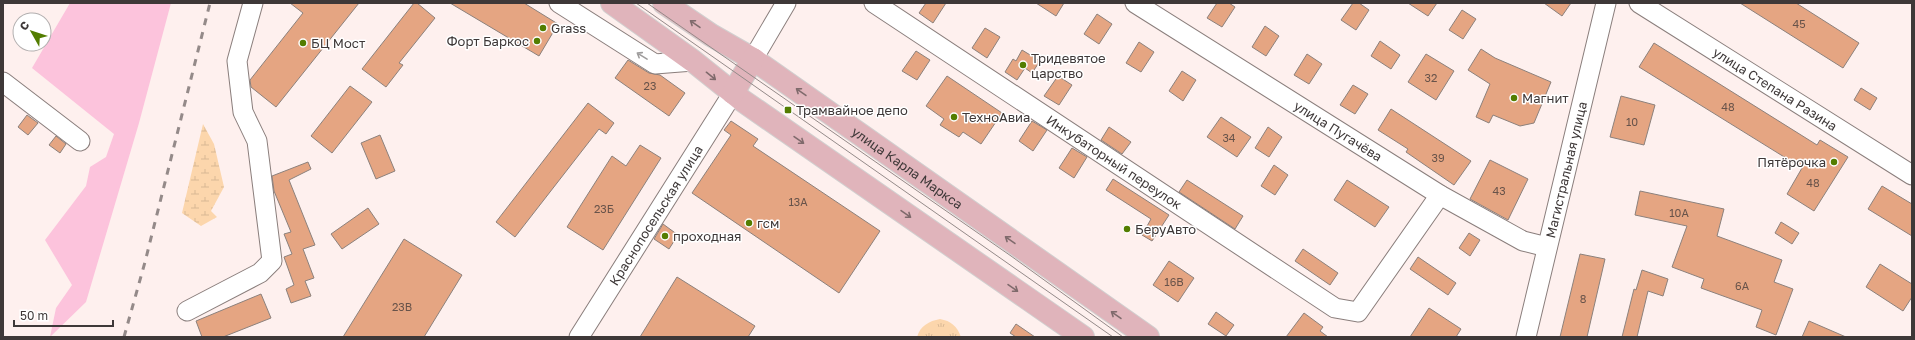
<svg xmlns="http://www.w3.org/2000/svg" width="1915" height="340" font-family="'Golos Text',sans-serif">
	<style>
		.grass { fill: url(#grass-tufts) }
		.wetland { fill: url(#wetland-marsh) }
		.water { fill: #fcc3dc }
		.building { fill: #e5a582; stroke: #8c817c }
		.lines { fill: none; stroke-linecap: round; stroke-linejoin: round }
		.minor-casing { stroke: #8a7e7c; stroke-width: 21 }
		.major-casing { stroke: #d1cfcf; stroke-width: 24 }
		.minor { stroke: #fff; stroke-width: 19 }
		.major { stroke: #e0b4bb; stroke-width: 22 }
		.tram { stroke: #948a89; stroke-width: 1 }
		.rail { stroke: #948a89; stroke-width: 3; stroke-dasharray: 7 7; stroke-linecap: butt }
		.oneway { stroke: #7f6a6c }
		.oneway2 { stroke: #9e9c9c }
		.poi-dot { fill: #537d00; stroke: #fff; stroke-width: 1.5 }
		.labels { text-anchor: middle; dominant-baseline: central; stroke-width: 3; stroke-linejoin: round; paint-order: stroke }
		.number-label { font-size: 11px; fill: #68534a }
		.poi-label { font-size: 13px; fill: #3e3838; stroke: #fff; text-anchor: start }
		.street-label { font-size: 13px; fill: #3e3838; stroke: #fff }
	</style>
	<defs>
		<pattern id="grass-tufts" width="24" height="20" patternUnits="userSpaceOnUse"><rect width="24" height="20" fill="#fcd6ac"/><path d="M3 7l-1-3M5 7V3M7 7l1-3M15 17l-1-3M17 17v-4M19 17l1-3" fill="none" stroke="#d9b895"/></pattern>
		<pattern id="wetland-marsh" width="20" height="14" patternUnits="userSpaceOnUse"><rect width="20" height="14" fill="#fcd6ac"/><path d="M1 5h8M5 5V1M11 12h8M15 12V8" fill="none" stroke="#d9b895"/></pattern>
	</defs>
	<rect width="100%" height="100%" fill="#fef0ee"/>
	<path class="grass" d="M 940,319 C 951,321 957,326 961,337 L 917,337 C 920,326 929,321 940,319 Z"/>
	<polygon class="wetland" points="203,124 214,144 224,187 211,211 217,217 201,226 182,213"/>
	<polygon class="water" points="70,3 171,3 139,123 86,302 50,337 56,308 72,285 45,240 86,186 90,167 106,157 114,134 32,68"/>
	<g class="building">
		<polygon points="290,3 359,3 276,107 251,87 250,80 303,13"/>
		<polygon points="414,3 417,3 435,18 399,63 403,65 386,87 362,69"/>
		<polygon points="450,3 524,3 558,24 539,56"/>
		<polygon points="926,3 946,3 933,23 919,13"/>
		<polygon points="1036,3 1064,3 1056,16"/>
		<polygon points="1217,3 1229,3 1235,7 1222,27 1207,18"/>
		<polygon points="1353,3 1359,3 1369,10 1356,30 1341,20"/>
		<polygon points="1408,3 1437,3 1428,16"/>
		<polygon points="1544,3 1571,3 1562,16"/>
		<polygon points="1740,3 1796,3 1859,43 1843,68"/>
		<polygon points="1462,10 1476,19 1463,39 1449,30"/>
		<polygon points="1097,14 1112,24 1099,44 1084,34"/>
		<polygon points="1265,26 1279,36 1266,56 1252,47"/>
		<polygon points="985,28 1000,37 987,58 972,48"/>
		<polygon points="1380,41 1400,55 1391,69 1371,56"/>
		<polygon points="1139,42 1154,52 1141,72 1126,63"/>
		<polygon points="1654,43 1817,145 1820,140 1848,157 1814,211 1787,194 1802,168 1639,67"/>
		<polygon points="1481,49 1495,58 1551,82 1534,123 1520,126 1493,115 1489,123 1476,117 1490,84 1468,70"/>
		<polygon points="1022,50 1040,61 1032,73 1025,68 1017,80 1005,72 1013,59 1016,61"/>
		<polygon points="916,51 930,60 917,80 902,71"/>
		<polygon points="1307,54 1322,64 1309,84 1294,75"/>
		<polygon points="1426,54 1454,71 1436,100 1408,82"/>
		<polygon points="628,60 649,73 660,75 685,93 669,116 615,78"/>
		<polygon points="1182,71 1196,80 1183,101 1169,91"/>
		<polygon points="947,76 1002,113 981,144 963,132 959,137 940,125 944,119 926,106"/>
		<polygon points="1058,76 1072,85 1059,105 1044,96"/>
		<polygon points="1353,85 1368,94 1355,114 1340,105"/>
		<polygon points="350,86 372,102 332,153 311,136"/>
		<polygon points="1861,88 1877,98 1870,110 1854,100"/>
		<polygon points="1621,96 1655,105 1644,145 1610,137"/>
		<polygon points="588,103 614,123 606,134 599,129 515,237 496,222"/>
		<polygon points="1391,109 1471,161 1454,185 1406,152 1408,149 1378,130"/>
		<polygon points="27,115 38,123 28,135 18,127"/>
		<polygon points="1221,117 1251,137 1237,157 1207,137"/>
		<polygon points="731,121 758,139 753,146 880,231 839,293 692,193 731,135 724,130"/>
		<polygon points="1032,121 1047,130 1033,151 1019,141"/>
		<polygon points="1109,127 1131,142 1122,154 1101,140"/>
		<polygon points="1268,127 1282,137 1269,157 1255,148"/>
		<polygon points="380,135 395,171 376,179 361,143"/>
		<polygon points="56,136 66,144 60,153 49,145"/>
		<polygon points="640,145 661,158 603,250 567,227 612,156 626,166"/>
		<polygon points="1072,148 1087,157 1074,178 1059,168"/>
		<polygon points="1490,160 1528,179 1508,220 1470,199"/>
		<polygon points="308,162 311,169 289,180 315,245 303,249 314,278 305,281 311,296 291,303 286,289 294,285 284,257 292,254 284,234 291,232 274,191 272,176"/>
		<polygon points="1274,165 1288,175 1275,195 1261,186"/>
		<polygon points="1113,179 1169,215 1152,241 1142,235 1151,219 1106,190"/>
		<polygon points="1187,180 1243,216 1235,229 1179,192"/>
		<polygon points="1347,180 1389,207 1375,227 1334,200"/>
		<polygon points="1882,186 1912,204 1912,236 1868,209"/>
		<polygon points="1640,191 1724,209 1717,236 1782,260 1774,282 1793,289 1776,335 1756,327 1762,310 1701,288 1704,279 1672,267 1687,226 1635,215"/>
		<polygon points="368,208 379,224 342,249 331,234"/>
		<polygon points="1781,222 1799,233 1792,244 1775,233"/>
		<polygon points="663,224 678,235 669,249 654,239"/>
		<polygon points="1469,233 1480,240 1470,256 1459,248"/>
		<polygon points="404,239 462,275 424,337 343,337"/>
		<polygon points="1303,249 1338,273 1330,285 1295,261"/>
		<polygon points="1580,254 1605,259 1587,337 1560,337"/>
		<polygon points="1418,257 1456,283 1448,295 1410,269"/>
		<polygon points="1169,261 1194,278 1178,302 1153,285"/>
		<polygon points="1880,264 1912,284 1912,297 1903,311 1866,287"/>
		<polygon points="1642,270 1668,279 1663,296 1648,291 1637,337 1622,337 1634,289 1636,290"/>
		<polygon points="677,277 755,326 748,337 640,337"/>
		<polygon points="261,294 271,318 223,337 202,337 196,321"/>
		<polygon points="1429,308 1461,329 1456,337 1410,337"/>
		<polygon points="1216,312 1234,325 1226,336 1208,324"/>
		<polygon points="1304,313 1323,327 1320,331 1328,337 1286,337"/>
		<polygon points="1809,321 1846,337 1802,337"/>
		<polygon points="1016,324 1035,337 1016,337 1010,333"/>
	</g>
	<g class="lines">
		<g class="minor-casing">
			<g id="minor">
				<polyline points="559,3 655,64 693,61"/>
				<path id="s1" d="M 874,3 L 1335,308 L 1358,312 L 1440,195"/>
				<path id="s2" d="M 1135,3 L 1440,195 L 1523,241 L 1547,247"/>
				<path id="s3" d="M 1639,3 L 1912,175"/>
				<polyline points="753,59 786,3"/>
				<polyline points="3,82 80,141"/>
				<polyline points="187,311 260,273 272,261 257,141 243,112 237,61 253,3"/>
				<path id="s4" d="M 579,337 L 733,93"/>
				<path id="s5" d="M 1526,337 L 1606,3"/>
			</g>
		</g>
		<g class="major-casing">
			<g id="major">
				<polyline points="612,3 693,61 743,101 1083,337"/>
				<path id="s6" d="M 664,3 L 711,35 L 753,59 L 1148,337"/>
				<polyline points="733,93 753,59"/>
			</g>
		</g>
		<use href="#minor" class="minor"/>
		<use href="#major" class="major"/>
		<g class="tram">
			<polyline points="636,3 1113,337"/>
			<polyline points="647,3 1011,256 1123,337"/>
		</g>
		<polyline class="rail" points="124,337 145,262 210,3"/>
	</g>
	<defs><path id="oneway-shaft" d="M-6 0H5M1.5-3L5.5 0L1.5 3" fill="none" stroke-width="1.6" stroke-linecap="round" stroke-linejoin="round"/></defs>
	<g class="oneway">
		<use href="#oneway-shaft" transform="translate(695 24) rotate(-145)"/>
		<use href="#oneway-shaft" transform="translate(711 76) rotate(39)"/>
		<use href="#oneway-shaft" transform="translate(801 92) rotate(-145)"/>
		<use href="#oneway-shaft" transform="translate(799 140) rotate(35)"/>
		<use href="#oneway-shaft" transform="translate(906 214) rotate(35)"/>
		<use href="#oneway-shaft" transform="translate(1010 240) rotate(-145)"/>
		<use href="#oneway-shaft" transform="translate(1013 288) rotate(35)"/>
		<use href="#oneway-shaft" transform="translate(1116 315) rotate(-145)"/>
	</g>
	<use class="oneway2" href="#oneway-shaft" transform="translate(642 56) rotate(-148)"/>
	<g class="poi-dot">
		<circle cx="543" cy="28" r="4"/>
		<circle cx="537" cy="41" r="4"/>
		<circle cx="303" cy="43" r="4"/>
		<circle cx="1023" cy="65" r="4"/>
		<circle cx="1514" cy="98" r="4"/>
		<rect x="784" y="106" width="8" height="8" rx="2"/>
		<circle cx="954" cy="117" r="4"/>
		<circle cx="1834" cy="162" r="4"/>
		<circle cx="749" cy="223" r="4"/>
		<circle cx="1127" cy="229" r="4"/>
		<circle cx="665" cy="236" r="4"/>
	</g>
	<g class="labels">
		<g class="number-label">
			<text x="1799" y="23">45</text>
			<text x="1431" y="77">32</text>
			<text x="650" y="85">23</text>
			<text x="1728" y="106">48</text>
			<text x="1632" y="121">10</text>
			<text x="1229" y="137">34</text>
			<text x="1438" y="157">39</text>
			<text x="1813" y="182">48</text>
			<text x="1499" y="190">43</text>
			<text x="798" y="201">13А</text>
			<text x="604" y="208">23Б</text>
			<text x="1679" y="212">10А</text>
			<text x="1174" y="281">16В</text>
			<text x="1742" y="285">6А</text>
			<text x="1583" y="298">8</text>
			<text x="402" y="306">23В</text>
		</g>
		<g class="poi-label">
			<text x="551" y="28">Grass</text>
			<text x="529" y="41" text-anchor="end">Форт Баркос</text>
			<text x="311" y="43">БЦ Мост</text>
			<text x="1031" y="58">Тридевятое<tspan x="1031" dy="15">царство</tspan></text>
			<text x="1522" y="98">Магнит</text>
			<text x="796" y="110">Трамвайное депо</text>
			<text x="962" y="117">ТехноАвиа</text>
			<text x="1826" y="162" text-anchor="end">Пятёрочка</text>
			<text x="757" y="223">гсм</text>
			<text x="1135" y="229">БеруАвто</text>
			<text x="673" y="236">проходная</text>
		</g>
		<g class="street-label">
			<text stroke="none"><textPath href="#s3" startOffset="161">улица Степана Разина</textPath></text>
			<text stroke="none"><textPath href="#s2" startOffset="240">улица Пугачёва</textPath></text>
			<text stroke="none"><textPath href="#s1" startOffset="288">Инкубаторный переулок</textPath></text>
			<text stroke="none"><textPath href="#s6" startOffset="294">улица Карла Маркса</textPath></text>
			<text stroke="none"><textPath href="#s5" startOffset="172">Магистральная улица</textPath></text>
			<text stroke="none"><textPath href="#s4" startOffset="144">Краснопосельская улица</textPath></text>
		</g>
	</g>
	<rect width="1915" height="340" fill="none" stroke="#3e3838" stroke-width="8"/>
	<g transform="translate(32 32) rotate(309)"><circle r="19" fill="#ffffff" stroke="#b2afaf"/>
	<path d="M0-3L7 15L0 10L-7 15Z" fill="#537d00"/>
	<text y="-6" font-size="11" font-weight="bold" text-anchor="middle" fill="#3e3838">С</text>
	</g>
	<path d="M14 320v6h99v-6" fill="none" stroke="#3e3838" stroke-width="2"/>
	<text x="20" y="320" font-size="12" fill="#3e3838" stroke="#ffffff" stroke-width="3" paint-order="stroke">50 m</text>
</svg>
